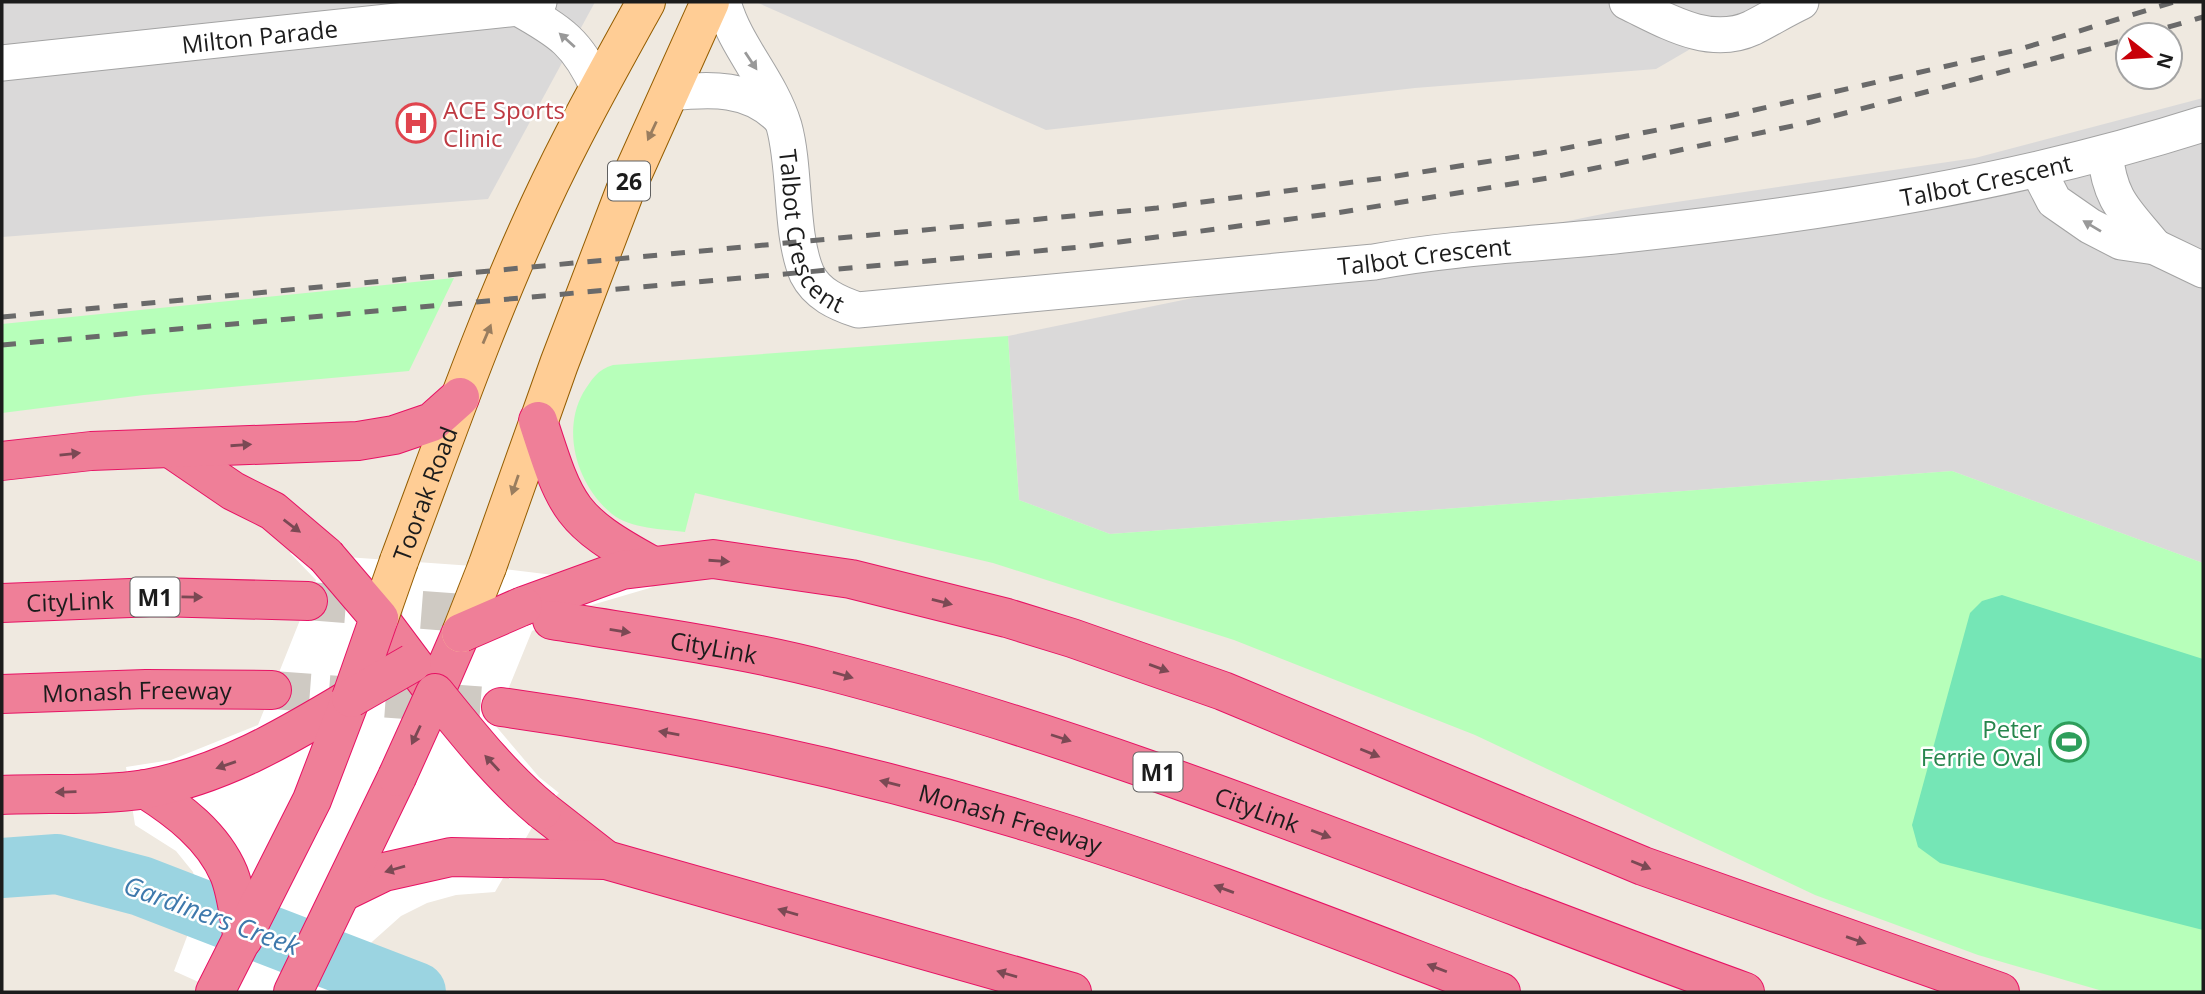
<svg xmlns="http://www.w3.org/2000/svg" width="2205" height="994" font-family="'Open Sans',sans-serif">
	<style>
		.residential { fill: #dad9d9 }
		.park { fill: #b7ffba }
		.pitch { fill: #75e6b6 }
		.pier { fill: #fff }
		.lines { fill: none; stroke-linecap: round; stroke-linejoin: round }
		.river { stroke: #9bd4e1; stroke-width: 60 }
		.highway-tunnel { stroke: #cfcac3; stroke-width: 38; stroke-dasharray: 38 19; stroke-linecap: butt }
		.street-casing { stroke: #a3a3a3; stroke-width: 37 }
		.primary-casing { stroke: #945d00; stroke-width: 40 }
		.highway-casing { stroke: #e71264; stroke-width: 40 }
		.street { stroke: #fff; stroke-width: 35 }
		.primary { stroke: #ffcd95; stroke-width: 38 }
		.highway { stroke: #ef7f98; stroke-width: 38 }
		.rail { stroke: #6a6a6a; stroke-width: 5; stroke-dasharray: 14 14; stroke-linecap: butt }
		.primary-bridge-casing { stroke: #945d00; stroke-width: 40; stroke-linecap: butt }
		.highway-bridge-casing { stroke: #e71264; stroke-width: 40; stroke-linecap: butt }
		.primary-bridge { stroke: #ffcd95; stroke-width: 38 }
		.highway-bridge { stroke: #ef7f98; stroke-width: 38 }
		.oneway { fill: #999 }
		.oneway2 { fill: #997d5f }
		.oneway3 { fill: #7b4954 }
		.labels { text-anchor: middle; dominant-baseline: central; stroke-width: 5; stroke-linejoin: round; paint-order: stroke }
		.shield { fill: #fff; stroke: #606060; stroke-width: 2 }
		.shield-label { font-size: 23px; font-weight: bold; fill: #1c1c1c }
		.street-label { font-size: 24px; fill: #1c1c1c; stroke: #fff }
		.health-label { font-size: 24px; fill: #be3a42; stroke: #fff; text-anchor: start }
		.leisure-label { font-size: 24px; fill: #27864d; stroke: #fff; text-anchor: end }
		.water-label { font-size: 26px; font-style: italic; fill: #3e79ac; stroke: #fff }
	</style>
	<rect width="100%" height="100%" fill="#efe9e0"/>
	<g class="residential">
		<polygon points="2,2 595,2 488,199 2,237"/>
		<polygon points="756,2 1771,2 1656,69 1415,88 1046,130"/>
		<polygon points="2203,98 2203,563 1952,471 1110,534 1019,500 1008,336 1622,210 1975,158"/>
	</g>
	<g class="park">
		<polygon points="454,278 409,371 144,395 2,413 2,324"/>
		<path d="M 1008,336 L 1019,500 L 1110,534 L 1952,471 L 2203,563 L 2203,992 L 2106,992 L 1978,955 L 1815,895 L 1475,735 L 1234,640 L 993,563 L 695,493 L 685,532 C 663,529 631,529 612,514 C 578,486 561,433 583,393 C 592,379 597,370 613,365 Z"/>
	</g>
	<polygon class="pitch" points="2002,595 2203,659 2203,930 1940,863 1918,847 1912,825 1970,613 1982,601"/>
	<polygon class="pier" points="290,553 487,567 653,587 585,607 532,631 494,724 539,777 559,793 542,810 495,892 456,895 427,903 401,916 364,949 340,992 221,992 174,971 194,918 197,885 193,872 176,851 135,825 126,767 171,760 258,725 316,580"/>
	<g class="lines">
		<polyline class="river" points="2,868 57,864 141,886 416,992"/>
		<g class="highway-tunnel">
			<polyline points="308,601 501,616"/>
			<polyline points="272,690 501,707"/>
		</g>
		<g class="street-casing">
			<g id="street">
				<path id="s1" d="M 723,2 C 735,47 770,80 784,126 C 796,169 790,235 807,274 C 817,294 837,303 858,310 L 1374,262 C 1460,246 1546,244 1632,234 C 1825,213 2018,183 2203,124"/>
				<path d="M 1627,2 C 1665,20 1709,48 1752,28 C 1768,20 1784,10 1801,2"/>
				<path d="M 518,8 C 561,32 578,43 598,88"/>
				<path id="s2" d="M 2,63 L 518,8 L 539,2"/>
				<path d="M 669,93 C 710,89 750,86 781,119"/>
				<path d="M 2105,153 C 2110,202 2126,211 2155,247"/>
				<polyline points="2038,170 2054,201 2090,226 2121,242 2155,247 2203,270"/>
			</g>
		</g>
		<g class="primary-casing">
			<g id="primary">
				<path id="s3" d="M 399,561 C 444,441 486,320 540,204 C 572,135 609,69 646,2"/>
				<polyline points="487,567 559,364 625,191 710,2"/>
			</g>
		</g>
		<g class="highway-casing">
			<g id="highway">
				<path d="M 538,421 C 566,508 569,520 651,565"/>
				<polyline points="173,450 233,491 273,511 326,556"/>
				<polyline points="2,461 91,451 358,441 394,435 432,422 460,397"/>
				<path id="s4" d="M 2,603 L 156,597 L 308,601"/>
				<polyline points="523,606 622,570 713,559 851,579 1007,618 1072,638 1223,691 1643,866 2000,992"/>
				<polyline points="379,618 435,693 461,633"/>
				<path id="s5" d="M 552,620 C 643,635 736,647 825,670 C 1140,751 1439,882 1745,992"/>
				<path id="s6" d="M 2,694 L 146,689 L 272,690"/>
				<path id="s7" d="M 501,707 C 680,732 855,769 1028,822 C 1188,870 1345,933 1501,992"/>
				<path d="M 145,789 C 178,810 213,836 229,874 C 237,894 239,919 243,939"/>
				<path d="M 2,795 C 47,793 103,796 146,789 C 222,775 286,737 351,698"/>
				<polyline points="542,810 606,860"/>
				<polyline points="343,892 384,872 451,857 606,860 1072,992"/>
				<polyline points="215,992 312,800 351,698"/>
				<polyline points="293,992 397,777"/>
			</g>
		</g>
		<use href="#street" class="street"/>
		<use href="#primary" class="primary"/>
		<use href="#highway" class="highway"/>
		<g class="rail">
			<polyline points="2141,35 2203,17"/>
			<polyline points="2,317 1157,208 1384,178 1541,153 1733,115 2017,50 2174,2"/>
			<polyline points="2,345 1082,247 1336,213 1554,177 1811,122 2128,39"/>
		</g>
		<g class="primary-bridge-casing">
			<g id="primary-bridge">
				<polyline points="379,618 399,561"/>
				<polyline points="461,633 487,567"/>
			</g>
		</g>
		<g class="highway-bridge-casing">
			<g id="highway-bridge">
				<polyline points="326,556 379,618 351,698"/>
				<polyline points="461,633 523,606"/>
				<polyline points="351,698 412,663"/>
				<path d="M 397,777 L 435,693 C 469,735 501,776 542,810"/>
			</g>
		</g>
		<use href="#primary-bridge" class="primary-bridge"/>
		<use href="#highway-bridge" class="highway-bridge"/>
	</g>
	<defs><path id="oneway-solid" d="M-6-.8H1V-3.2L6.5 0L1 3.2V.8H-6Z" transform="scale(1.75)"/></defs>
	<g class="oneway">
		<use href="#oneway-solid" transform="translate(567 40) rotate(-138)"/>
		<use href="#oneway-solid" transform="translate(751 61) rotate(56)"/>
		<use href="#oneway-solid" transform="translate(2092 226) rotate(-149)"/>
	</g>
	<g class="oneway2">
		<use href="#oneway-solid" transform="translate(652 131) rotate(115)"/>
		<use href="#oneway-solid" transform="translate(487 334) rotate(-67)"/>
		<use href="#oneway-solid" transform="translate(515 485) rotate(109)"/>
	</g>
	<g class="oneway3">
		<use href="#oneway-solid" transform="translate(241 445) rotate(-4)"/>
		<use href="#oneway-solid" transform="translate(70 454) rotate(-6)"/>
		<use href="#oneway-solid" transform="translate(292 526) rotate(37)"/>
		<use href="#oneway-solid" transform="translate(719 561) rotate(4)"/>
		<use href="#oneway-solid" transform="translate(192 597) rotate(1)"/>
		<use href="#oneway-solid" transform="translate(942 602) rotate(14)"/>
		<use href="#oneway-solid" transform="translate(620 631) rotate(9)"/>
		<use href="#oneway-solid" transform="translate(1159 668) rotate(20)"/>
		<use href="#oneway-solid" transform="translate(843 675) rotate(16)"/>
		<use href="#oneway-solid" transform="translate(669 733) rotate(-170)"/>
		<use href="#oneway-solid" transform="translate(416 735) rotate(115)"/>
		<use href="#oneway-solid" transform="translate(1061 738) rotate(18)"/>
		<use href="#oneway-solid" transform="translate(1370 753) rotate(22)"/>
		<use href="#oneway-solid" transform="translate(492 763) rotate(-133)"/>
		<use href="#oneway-solid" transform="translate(226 765) rotate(161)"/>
		<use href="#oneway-solid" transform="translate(890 783) rotate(-166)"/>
		<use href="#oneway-solid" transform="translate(66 792) rotate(178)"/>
		<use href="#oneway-solid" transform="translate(1321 834) rotate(21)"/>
		<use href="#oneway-solid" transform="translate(1641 865) rotate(22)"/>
		<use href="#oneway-solid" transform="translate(395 869) rotate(164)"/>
		<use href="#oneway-solid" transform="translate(1224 889) rotate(-160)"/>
		<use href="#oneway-solid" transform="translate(788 912) rotate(-164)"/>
		<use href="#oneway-solid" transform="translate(1856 940) rotate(19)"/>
		<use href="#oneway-solid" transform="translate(1437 968) rotate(-159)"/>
		<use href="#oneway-solid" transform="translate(1007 974) rotate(-164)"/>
	</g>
	<defs>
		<g id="hospital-ring" transform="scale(2.0125)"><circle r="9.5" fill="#fff" stroke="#e0444e" stroke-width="1.5"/><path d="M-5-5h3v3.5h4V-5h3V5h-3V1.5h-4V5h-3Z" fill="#e0444e"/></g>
		<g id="stadium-ring" transform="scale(2.0125)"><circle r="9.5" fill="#fff" stroke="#2e9e5b" stroke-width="1.5"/><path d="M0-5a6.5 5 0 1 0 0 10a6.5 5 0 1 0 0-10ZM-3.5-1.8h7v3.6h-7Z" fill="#2e9e5b"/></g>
	</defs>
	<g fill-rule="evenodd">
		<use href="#hospital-ring" x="416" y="123"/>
		<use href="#stadium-ring" x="2069" y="742"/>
	</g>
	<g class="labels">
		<g class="shield">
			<rect x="608" y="161.5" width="42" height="39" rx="5"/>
			<rect x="130.5" y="577.5" width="49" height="39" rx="5"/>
			<rect x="1133.5" y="752.5" width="49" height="39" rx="5"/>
		</g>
		<g class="shield-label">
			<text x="629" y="181">26</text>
			<text x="155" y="597">M1</text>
			<text x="1158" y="772">M1</text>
		</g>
		<g class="street-label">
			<text stroke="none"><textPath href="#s2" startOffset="259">Milton Parade</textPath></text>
			<text stroke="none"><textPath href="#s1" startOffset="1489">Talbot Crescent</textPath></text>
			<text stroke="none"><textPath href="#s1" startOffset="250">Talbot Crescent</textPath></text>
			<text stroke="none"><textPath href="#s1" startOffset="922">Talbot Crescent</textPath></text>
			<text stroke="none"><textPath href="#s3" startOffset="72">Toorak Road</textPath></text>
			<text stroke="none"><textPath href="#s4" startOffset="68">CityLink</textPath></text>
			<text stroke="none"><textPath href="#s5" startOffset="164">CityLink</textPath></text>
			<text stroke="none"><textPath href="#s6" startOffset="135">Monash Freeway</textPath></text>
			<text stroke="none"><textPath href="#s5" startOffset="732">CityLink</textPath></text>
			<text stroke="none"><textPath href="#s7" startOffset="522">Monash Freeway</textPath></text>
		</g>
		<g class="health-label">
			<text x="443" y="109">ACE Sports<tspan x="443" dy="28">Clinic</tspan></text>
		</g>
		<g class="leisure-label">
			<text x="2042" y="728">Peter<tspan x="2042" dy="28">Ferrie Oval</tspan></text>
		</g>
		<g class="water-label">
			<text transform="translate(212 915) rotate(20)">Gardiners Creek</text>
		</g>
	</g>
	<rect width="2205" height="994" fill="none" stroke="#1c1c1c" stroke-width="7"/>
	<g transform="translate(2149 56) rotate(107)"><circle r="33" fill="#ffffff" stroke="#a4a4a4" stroke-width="2"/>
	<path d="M0-5L12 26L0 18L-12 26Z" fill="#c80008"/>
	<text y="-10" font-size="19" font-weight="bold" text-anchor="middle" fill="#1c1c1c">N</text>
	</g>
</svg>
